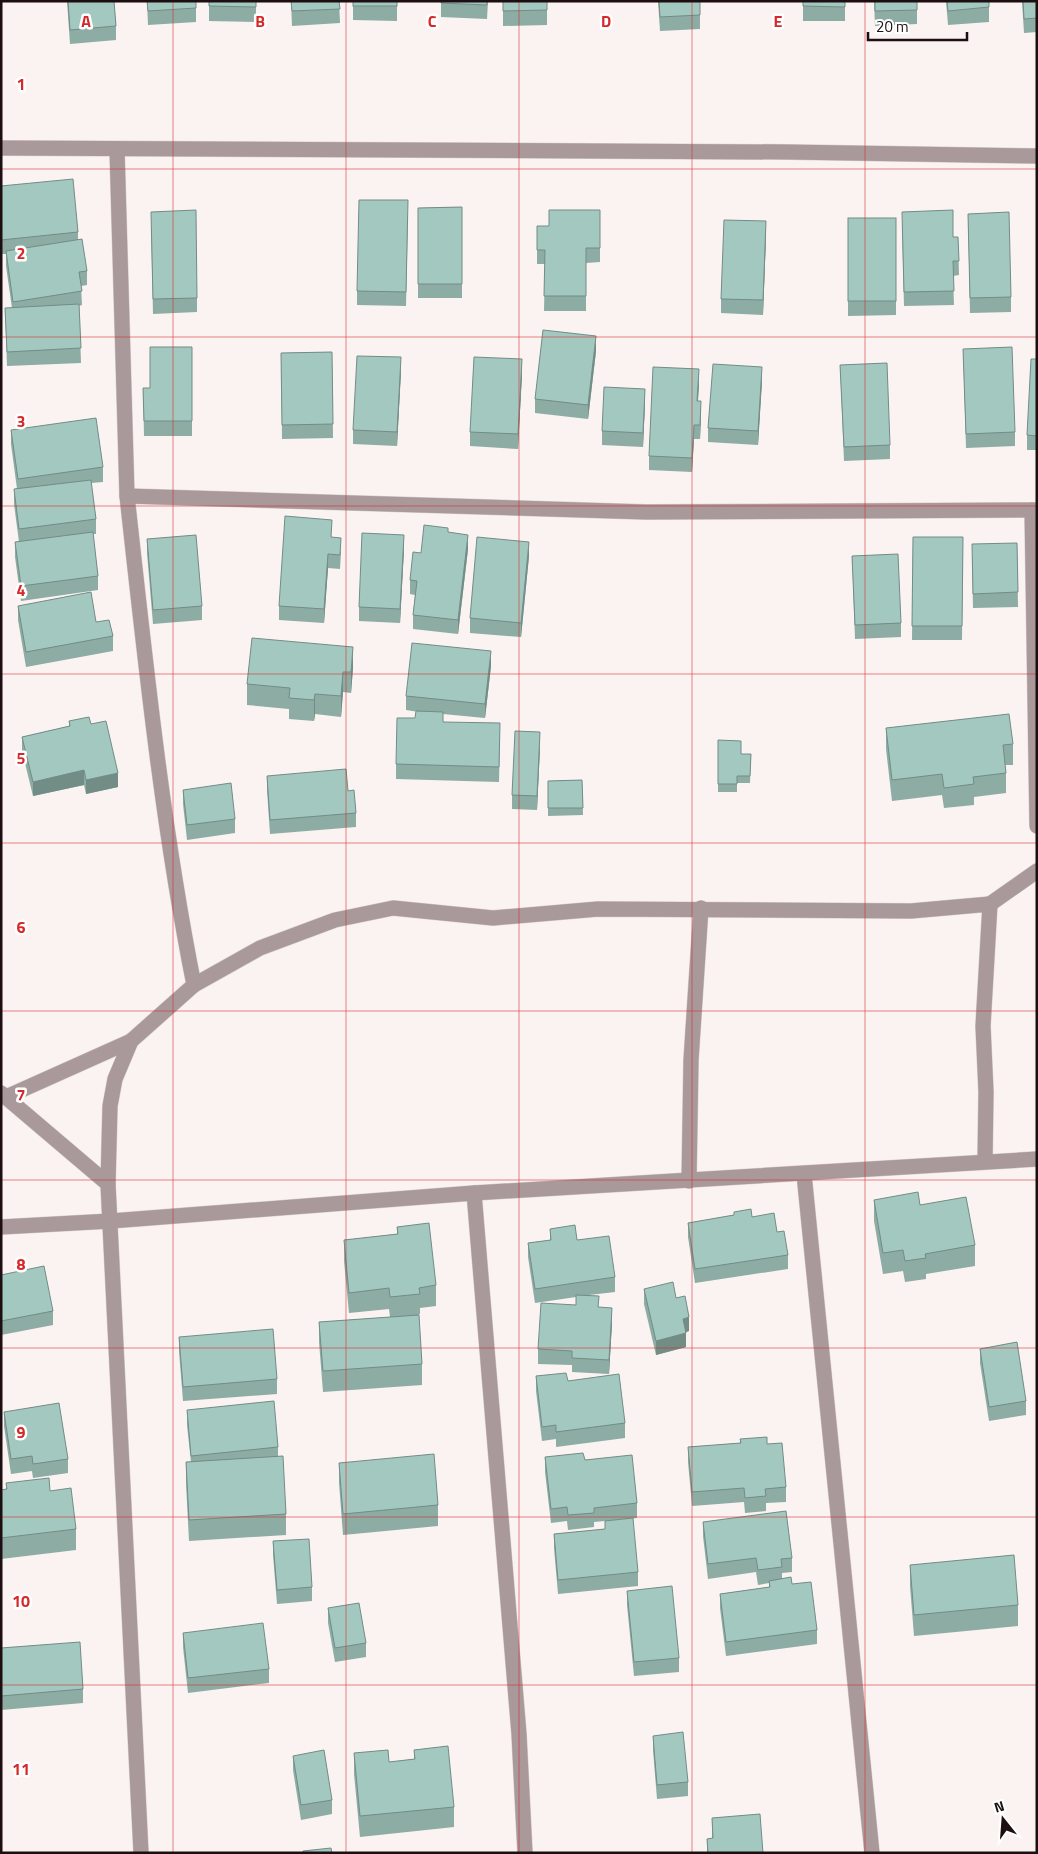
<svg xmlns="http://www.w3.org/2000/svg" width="1038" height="1854" font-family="'Titillium Web',sans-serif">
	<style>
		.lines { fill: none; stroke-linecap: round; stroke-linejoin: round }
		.minor-casing { stroke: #d7cece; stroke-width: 16 }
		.minor { stroke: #a9999b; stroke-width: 15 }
		.wall { fill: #8caca4 }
		.shaded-wall { fill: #728c86 }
		.building { fill: #a3c8bf; stroke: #728c86 }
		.grid { fill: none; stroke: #d62828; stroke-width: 1; stroke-opacity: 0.55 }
		.grid-label { font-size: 16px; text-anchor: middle; font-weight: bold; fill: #d62828; stroke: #fff; stroke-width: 5; stroke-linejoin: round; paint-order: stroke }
	</style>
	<rect width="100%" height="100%" fill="#fbf2f2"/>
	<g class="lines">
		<g class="minor-casing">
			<g id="minor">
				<polyline points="1,148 788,152 1037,156"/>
				<polyline points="117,149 127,496 646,512 1037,510"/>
				<polyline points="1032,510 1037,826"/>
				<polyline points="990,904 1037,871"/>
				<polyline points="194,985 260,948 335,920 393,908 493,918 598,909 911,911 990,904 983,1026 986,1092 985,1161"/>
				<polyline points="1,1093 108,1184 141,1853"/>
				<polyline points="6,1097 131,1041"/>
				<polyline points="804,1174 872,1853"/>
				<polyline points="689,1181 691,1060 701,908"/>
				<path d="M 108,1184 L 110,1106 L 115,1079 L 131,1041 L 194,985 C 162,825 145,658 127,496"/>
				<polyline points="474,1193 519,1734 525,1853"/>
				<polyline points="1,1227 111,1221 474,1193 1037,1159"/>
			</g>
		</g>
		<use href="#minor" class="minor"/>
	</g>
	<g class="wall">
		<polygon points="67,1 114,1 116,26 116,40 70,44"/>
		<polygon points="147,1 196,1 196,22 148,25"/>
		<polygon points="209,1 256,1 256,22 209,21"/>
		<polygon points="291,1 339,1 340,23 292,26"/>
		<polygon points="353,1 397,1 397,21 353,20"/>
		<polygon points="441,1 488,1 487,19 441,17"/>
		<polygon points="503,1 547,1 547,25 503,26"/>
		<polygon points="658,1 700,1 700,29 660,31"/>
		<rect x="803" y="1" width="42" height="20"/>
		<polygon points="874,1 917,1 917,24 875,26"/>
		<polygon points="946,1 989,1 989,22 948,25"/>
		<polygon points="1022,1 1037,1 1037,32 1024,33"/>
		<polygon points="1,186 78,232 78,240 87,271 87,285 81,286 82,305 79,306 81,363 7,366 5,308 12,308 6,266 6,254 1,254"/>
		<polygon points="462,207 462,298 418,298 418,208"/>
		<polygon points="600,210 600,262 586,263 586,311 544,311 545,264 537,264 537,226 549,226"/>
		<polygon points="968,214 1011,297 1011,312 970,313"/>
		<polygon points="408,215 406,306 357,305 357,291"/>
		<polygon points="848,218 896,218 896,315 848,316"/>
		<polygon points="151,226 197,298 197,312 153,314"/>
		<polygon points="902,226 953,237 958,237 959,275 953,276 954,305 904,306"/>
		<polygon points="766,236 763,315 721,313 721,299"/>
		<polygon points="192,347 192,436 144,436 143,388 150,388"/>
		<polygon points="963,349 1015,432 1015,446 966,448"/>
		<polygon points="596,351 588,419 535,413 535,399"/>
		<polygon points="332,352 333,438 282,439 281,353"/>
		<polygon points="1037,359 1037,450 1027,450 1027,435"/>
		<polygon points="840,365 890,445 890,459 844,461"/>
		<polygon points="401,371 397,446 353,444 353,430"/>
		<polygon points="522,374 518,449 470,446 470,432"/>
		<polygon points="762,381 758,445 708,442 708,428"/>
		<polygon points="699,383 698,401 701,415 700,439 694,439 692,472 649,470 649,456"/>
		<polygon points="645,403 643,447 602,445 602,431"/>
		<polygon points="11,430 103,467 103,482 91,483 96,519 96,534 93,534 98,576 98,590 21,601 15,557 15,542 19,542 14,504 14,489 17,489 11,444"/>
		<polygon points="448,532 468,549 458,634 413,629 413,615 415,595 410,594 410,580"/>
		<polygon points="332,537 341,552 340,569 328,568 324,623 279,620 279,606"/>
		<polygon points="913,537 963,537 962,640 912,640"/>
		<polygon points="147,539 202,606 202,620 153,624 147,553"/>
		<polygon points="1017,543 1018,607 973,608 972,558"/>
		<polygon points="404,549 400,623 359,621 359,607"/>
		<polygon points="529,556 521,637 470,633 470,618"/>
		<polygon points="852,556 901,623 901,637 855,639"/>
		<polygon points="18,606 113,636 113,651 26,667 18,620"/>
		<polygon points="491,666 485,718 443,714 443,722 500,738 499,782 396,779 396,764 419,712 406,710 406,696"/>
		<polygon points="353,668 351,693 343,692 341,717 315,714 314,721 289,719 289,709 247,705 247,684"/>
		<polygon points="69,721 91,724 118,787 86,794 84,785 33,796 22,751 22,737 69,726"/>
		<polygon points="886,728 1013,744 1013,765 1005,765 1006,773 1006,793 974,797 974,805 944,808 942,795 892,801 886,749"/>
		<polygon points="718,740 741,754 751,754 750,783 737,783 737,792 718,792"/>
		<polygon points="540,747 537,810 512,809 512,795"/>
		<polygon points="267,776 348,791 356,813 356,827 270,834 267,790"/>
		<polygon points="582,780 583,815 548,816 548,781"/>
		<polygon points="183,790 235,819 235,833 187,840 183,804"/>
		<polygon points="874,1200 920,1205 975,1245 975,1266 926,1274 926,1279 905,1282 903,1271 883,1274 874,1221"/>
		<polygon points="734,1215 752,1217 777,1232 788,1255 788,1269 695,1283 688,1237 688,1223"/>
		<polygon points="397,1227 436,1285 436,1306 420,1308 420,1314 418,1315 422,1364 422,1385 323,1392 319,1342 319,1322 390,1317 389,1309 349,1313 344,1261 344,1240 397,1234"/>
		<polygon points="550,1229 577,1240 615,1277 615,1292 589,1295 612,1323 609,1374 572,1372 572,1365 538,1364 538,1349 576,1305 576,1297 535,1303 528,1257 528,1243 550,1240"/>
		<polygon points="1,1275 53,1311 53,1325 1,1335"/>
		<polygon points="644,1289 676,1298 689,1331 686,1332 686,1347 656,1355 644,1304"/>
		<polygon points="179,1337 277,1379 277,1394 183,1401 179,1351"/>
		<polygon points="980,1349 1026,1401 1026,1415 989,1421 980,1363"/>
		<polygon points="536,1376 568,1381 625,1423 625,1438 556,1447 556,1439 542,1441 536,1391"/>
		<polygon points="187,1410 278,1447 278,1457 286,1514 286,1535 189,1541 186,1483 186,1462 191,1462 187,1425"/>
		<polygon points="4,1412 68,1459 68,1473 33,1478 32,1471 11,1474 4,1426"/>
		<polygon points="740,1439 767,1444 786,1487 786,1502 766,1503 766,1511 745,1513 744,1502 692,1506 688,1462 688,1447 740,1443"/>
		<polygon points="545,1457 585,1460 637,1503 637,1518 594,1522 594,1527 568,1530 567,1521 551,1523 545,1472"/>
		<polygon points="339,1463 438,1505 438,1526 343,1535 339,1483"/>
		<polygon points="6,1483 50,1491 76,1529 76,1550 1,1559 1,1490 6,1489"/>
		<polygon points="605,1521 638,1572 638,1586 558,1594 554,1548 554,1534 605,1529"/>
		<polygon points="703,1522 792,1558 792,1572 782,1573 782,1579 792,1584 817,1630 817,1644 726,1656 720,1608 720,1594 769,1587 769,1583 758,1585 756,1572 708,1579 703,1536"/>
		<polygon points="273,1541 312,1587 312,1601 277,1604 273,1555"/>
		<polygon points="910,1565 1018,1605 1018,1626 914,1636 910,1586"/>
		<polygon points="627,1591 679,1658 679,1672 634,1676 627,1605"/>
		<polygon points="328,1608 366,1643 366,1657 335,1662 328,1623"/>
		<polygon points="183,1633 269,1669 269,1683 188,1693 183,1647"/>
		<polygon points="1,1648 83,1689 83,1703 1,1710"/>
		<polygon points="653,1736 688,1782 688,1796 657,1799 653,1750"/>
		<polygon points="414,1750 454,1807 454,1827 360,1837 354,1774 354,1753 389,1762 414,1759"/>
		<polygon points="293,1756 332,1800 332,1814 301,1820 293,1770"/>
		<polygon points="712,1818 763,1853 707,1853 707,1839 712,1839"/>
	</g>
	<g class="shaded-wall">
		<polygon points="766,221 766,236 763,315 763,300"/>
		<polygon points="596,336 596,351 588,419 588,405"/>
		<polygon points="401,357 401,371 397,446 397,432"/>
		<polygon points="522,359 522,374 518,449 518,434"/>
		<polygon points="762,367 762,381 758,445 758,431"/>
		<polygon points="699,369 699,383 697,416 697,401"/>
		<polygon points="645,389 645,403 643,447 643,433"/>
		<polygon points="701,401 701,415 700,439 700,425"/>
		<polygon points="694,425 694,439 692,472 692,458"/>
		<polygon points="404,535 404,549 400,623 400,609"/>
		<polygon points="468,535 468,549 458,634 458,620"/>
		<polygon points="529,542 529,556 521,637 521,623"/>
		<polygon points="328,554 328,568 324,623 324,609"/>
		<polygon points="353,647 353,668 351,693 351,672"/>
		<polygon points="491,651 491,666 485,718 485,704"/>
		<polygon points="343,672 343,692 341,717 341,696"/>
		<polygon points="315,694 315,714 314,721 314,700"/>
		<polygon points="540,732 540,747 537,810 537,796"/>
		<polygon points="84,770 84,785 33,796 33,782"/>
		<polygon points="118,773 118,787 86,794 86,780"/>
		<polygon points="612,1308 612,1323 609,1374 609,1360"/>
		<polygon points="689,1317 689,1331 683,1333 683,1319"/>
		<polygon points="686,1333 686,1347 656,1355 656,1341"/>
	</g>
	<g class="building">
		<polygon points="68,1 114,1 116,26 70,30"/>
		<polygon points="147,1 196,1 196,8 148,11"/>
		<polygon points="209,1 256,1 256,7 209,6"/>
		<polygon points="291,1 339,1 340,9 292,11"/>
		<rect x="353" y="1" width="44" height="5"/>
		<polygon points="441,1 487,1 487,5 441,3"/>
		<polygon points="503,1 547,1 547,10 503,11"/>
		<polygon points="659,1 700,1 700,15 660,17"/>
		<polygon points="803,1 845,1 845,7 803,6"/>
		<polygon points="875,1 917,1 917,10 875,11"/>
		<polygon points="947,1 989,1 989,7 948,11"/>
		<polygon points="1023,1 1037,1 1037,18 1024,19"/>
		<polygon points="73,179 78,232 1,240 1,186"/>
		<polygon points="359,200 408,200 406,292 357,291"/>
		<polygon points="462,207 462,284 418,284 418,208"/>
		<polygon points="196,210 197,298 153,299 151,212"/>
		<polygon points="549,210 600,210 600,248 586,248 586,296 544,296 545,250 537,250 537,226 549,226"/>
		<polygon points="953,210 953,237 958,237 959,261 953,261 954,291 904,292 902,212"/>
		<polygon points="1009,212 1011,297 970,298 968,214"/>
		<rect x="848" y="218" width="48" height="83"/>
		<polygon points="724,220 766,221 763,300 721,299"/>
		<polygon points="82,239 87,271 79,272 82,291 13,302 6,251"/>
		<polygon points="79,304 81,348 7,352 5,308"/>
		<polygon points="543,330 596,336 588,405 535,399"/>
		<polygon points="150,347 192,347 192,421 144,421 143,388 150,388"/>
		<polygon points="1012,347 1015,432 966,434 963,349"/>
		<polygon points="332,352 333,424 282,425 281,353"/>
		<polygon points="357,356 401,357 397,432 353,430"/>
		<polygon points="474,357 522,359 518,434 470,432"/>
		<polygon points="1031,359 1037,359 1037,436 1027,435"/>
		<polygon points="887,363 890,445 844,447 840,365"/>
		<polygon points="713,364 762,367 758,431 708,428"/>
		<polygon points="653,367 699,369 697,401 701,401 700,425 694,425 692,458 649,456"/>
		<polygon points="604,387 645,389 643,433 602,431"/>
		<polygon points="96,418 103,467 18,479 11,430"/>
		<polygon points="91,480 96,519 19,529 14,489"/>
		<polygon points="285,516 332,520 331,537 341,538 340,555 328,554 324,609 279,606"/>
		<polygon points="424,525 448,528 448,532 468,535 458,620 413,615 417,581 410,580 413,552 421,553"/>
		<polygon points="93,532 98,576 21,586 15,542"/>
		<polygon points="362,533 404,535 400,609 359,607"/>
		<polygon points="196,535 202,606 153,610 147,539"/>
		<polygon points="477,537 529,542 521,623 470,618"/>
		<polygon points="913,537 963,537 962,626 912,626"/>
		<polygon points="1017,543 1018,592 973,594 972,544"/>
		<polygon points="898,554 901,623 855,625 852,556"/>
		<polygon points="91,592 96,622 109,620 113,636 26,652 18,606"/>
		<polygon points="252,638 353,647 351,672 343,672 341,696 315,694 314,700 289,698 290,688 247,684"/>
		<polygon points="412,643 491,651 485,704 406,696"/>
		<polygon points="416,711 443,712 443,722 500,723 499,767 396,764 397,718 415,718"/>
		<polygon points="1009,714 1013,744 1003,745 1006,773 973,777 974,784 944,788 942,774 892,780 886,728"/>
		<polygon points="89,717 91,724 106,721 118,773 86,780 84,770 33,782 22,737 70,726 69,721"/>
		<polygon points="515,731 540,732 537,796 512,795"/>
		<polygon points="718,740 741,741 741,754 751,754 750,776 737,776 737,784 718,784"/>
		<polygon points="346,769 348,791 354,790 356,813 270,820 267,776"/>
		<polygon points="582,780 583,808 548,808 548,781"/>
		<polygon points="231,783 235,819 187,825 183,790"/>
		<polygon points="918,1192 920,1205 966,1197 975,1245 925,1254 926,1258 905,1261 903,1250 883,1253 874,1200"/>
		<polygon points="751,1209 752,1217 774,1213 777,1232 784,1231 788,1255 695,1269 688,1223 734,1215 734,1212"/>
		<polygon points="429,1223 436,1285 419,1288 420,1294 390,1297 389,1288 349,1293 344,1240 398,1234 397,1227"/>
		<polygon points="575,1225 577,1240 609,1236 615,1277 535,1289 528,1243 551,1240 550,1229"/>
		<polygon points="44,1266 53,1311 1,1321 1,1275"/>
		<polygon points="673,1282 676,1298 685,1296 689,1317 683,1319 686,1333 656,1341 644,1289"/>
		<polygon points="576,1295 599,1296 598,1307 612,1308 609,1360 572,1358 572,1351 538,1349 541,1303 576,1305"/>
		<polygon points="419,1315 422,1364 323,1371 319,1322"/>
		<polygon points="273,1329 277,1379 183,1387 179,1337"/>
		<polygon points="1017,1342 1026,1401 989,1407 980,1349"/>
		<polygon points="566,1373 568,1381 619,1374 625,1423 556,1432 556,1425 542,1427 536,1376"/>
		<polygon points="274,1401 278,1447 191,1456 187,1410"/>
		<polygon points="59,1403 68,1459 33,1464 32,1456 11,1459 4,1412"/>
		<polygon points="767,1437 767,1444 782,1443 786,1487 765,1489 766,1496 745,1498 744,1488 692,1492 688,1447 741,1443 740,1439"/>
		<polygon points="583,1453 585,1460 632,1455 637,1503 594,1508 594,1513 568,1515 567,1507 551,1509 545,1457"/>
		<polygon points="434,1454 438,1505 343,1514 339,1463"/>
		<polygon points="283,1456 286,1514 189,1520 186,1462"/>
		<polygon points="49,1478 50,1491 71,1488 76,1529 1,1538 1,1490 7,1489 6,1483"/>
		<polygon points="786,1511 792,1558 781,1559 782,1567 758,1570 756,1558 708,1564 703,1522"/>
		<polygon points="633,1518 638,1572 558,1580 554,1534 605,1529 605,1521"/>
		<polygon points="309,1539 312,1587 277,1590 273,1541"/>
		<polygon points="1014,1555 1018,1605 914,1615 910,1565"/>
		<polygon points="791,1577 792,1584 811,1582 817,1630 726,1642 720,1594 770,1587 769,1581"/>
		<polygon points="672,1586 679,1658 634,1662 627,1591"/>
		<polygon points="359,1603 366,1643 335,1648 328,1608"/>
		<polygon points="263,1623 269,1669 188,1678 183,1633"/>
		<polygon points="80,1642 83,1689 1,1696 1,1648"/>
		<polygon points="683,1732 688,1782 657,1785 653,1736"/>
		<polygon points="448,1746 454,1807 360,1816 354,1753 388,1750 389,1762 415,1759 414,1750"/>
		<polygon points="324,1750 332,1800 301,1805 293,1756"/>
		<polygon points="760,1814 763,1853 708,1853 707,1839 713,1838 712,1818"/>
		<polygon points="331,1848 332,1853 303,1853 303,1851"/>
	</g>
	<path class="grid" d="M 173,1 L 173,1853M 346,1 L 346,1853M 519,1 L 519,1853M 692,1 L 692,1853M 865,1 L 865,1853M 1,169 L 1037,169M 1,337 L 1037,337M 1,506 L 1037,506M 1,674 L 1037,674M 1,843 L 1037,843M 1,1011 L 1037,1011M 1,1180 L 1037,1180M 1,1348 L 1037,1348M 1,1517 L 1037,1517M 1,1685 L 1037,1685"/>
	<g class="grid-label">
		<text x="86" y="27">A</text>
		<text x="260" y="27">B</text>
		<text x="432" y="27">C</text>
		<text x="606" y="27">D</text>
		<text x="778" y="27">E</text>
		<text x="21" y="90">1</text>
		<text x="21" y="259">2</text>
		<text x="21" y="427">3</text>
		<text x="21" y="596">4</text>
		<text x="21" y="764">5</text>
		<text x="21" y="933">6</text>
		<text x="21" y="1101">7</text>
		<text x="21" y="1270">8</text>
		<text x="21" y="1438">9</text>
		<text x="21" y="1607">10</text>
		<text x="21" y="1775">11</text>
	</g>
	<rect width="1038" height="1854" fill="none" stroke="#1d0f11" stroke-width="5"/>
	<g transform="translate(1003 1819) rotate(343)" stroke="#ffffff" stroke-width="4" paint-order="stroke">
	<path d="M0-4L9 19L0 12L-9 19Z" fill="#1d0f11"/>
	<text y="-8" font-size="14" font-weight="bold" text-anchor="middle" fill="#1d0f11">N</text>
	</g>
	<path d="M868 32v8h99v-8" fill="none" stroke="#1d0f11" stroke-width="2.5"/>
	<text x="876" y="32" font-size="15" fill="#1d0f11" stroke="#ffffff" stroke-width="4" paint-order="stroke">20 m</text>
</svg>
